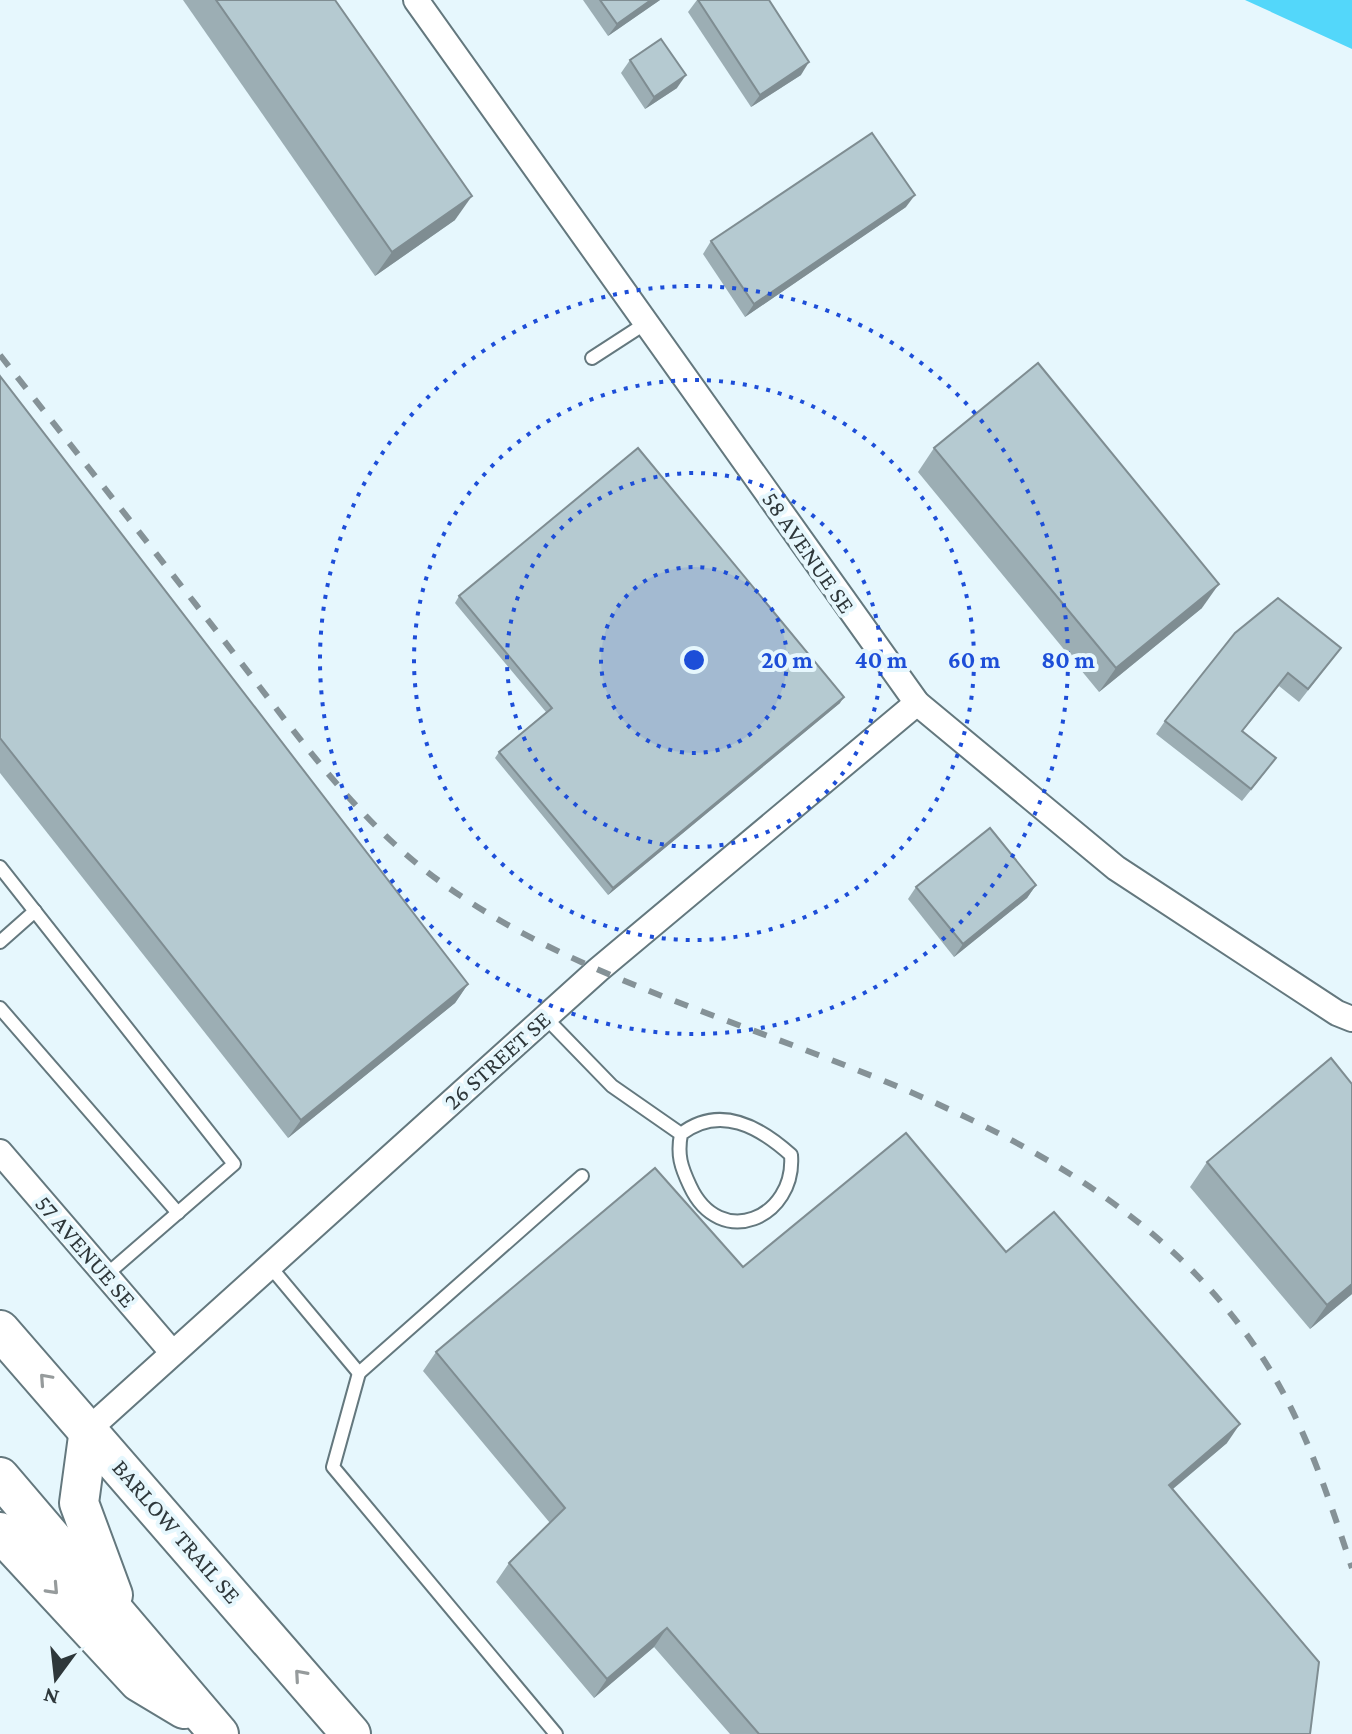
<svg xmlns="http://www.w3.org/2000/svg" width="1352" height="1734" font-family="'Crimson Pro',serif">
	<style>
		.water { fill: #53d7fa }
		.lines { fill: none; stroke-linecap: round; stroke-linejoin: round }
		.lane-casing { stroke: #64787e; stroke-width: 16 }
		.street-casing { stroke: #64787e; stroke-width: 28 }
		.primary-casing { stroke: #64787e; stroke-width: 42 }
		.lane { stroke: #fff; stroke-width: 12 }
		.street { stroke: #fff; stroke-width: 24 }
		.primary { stroke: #fff; stroke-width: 38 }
		.rail { stroke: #859297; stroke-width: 6; stroke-dasharray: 14 14; stroke-linecap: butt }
		.wall { fill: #9caeb4 }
		.shaded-wall { fill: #7f8d92 }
		.building { fill: #b5cad1; stroke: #7f8d92; stroke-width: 2 }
		.oneway { stroke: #969b9c }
		.ring { fill: none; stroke: #1d4ed8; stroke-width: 4; stroke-dasharray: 4 8 }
		.labels { text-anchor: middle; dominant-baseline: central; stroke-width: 8; stroke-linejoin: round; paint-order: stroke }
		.street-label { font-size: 24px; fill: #2e373a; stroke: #e6f7fd }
		.centre { fill: #1d4ed8; stroke: #e6f7fd; stroke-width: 4 }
		.ring-label { font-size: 24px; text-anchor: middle; font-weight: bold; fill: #1d4ed8; stroke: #e6f7fd; stroke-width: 8; stroke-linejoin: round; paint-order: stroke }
	</style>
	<rect width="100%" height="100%" fill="#e6f7fd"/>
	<polygon class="water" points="1245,0 1352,0 1352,49"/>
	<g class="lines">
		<g class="lane-casing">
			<g id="lane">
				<polyline points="592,358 646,323"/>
				<polyline points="0,867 234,1164 106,1275"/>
				<polyline points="0,942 35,911"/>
				<polyline points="0,1008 178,1213"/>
				<path d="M 545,1017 L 612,1086 L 681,1134 C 720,1104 760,1127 791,1155 C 796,1218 720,1251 690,1186 C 681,1167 677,1155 681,1134"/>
				<polyline points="268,1264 359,1373 582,1176"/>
				<polyline points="359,1373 333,1467 556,1734"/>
			</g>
		</g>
		<g class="street-casing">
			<g id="street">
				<polyline points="416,0 917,703 1116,868 1337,1013 1352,1019"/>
				<polyline points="0,1152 171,1351"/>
				<polyline points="89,1429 598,970 917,703"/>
			</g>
		</g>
		<g class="primary-casing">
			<g id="primary">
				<polyline points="0,1330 351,1734"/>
				<polyline points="89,1429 79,1503 113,1595"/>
				<polyline points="0,1477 219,1734"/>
				<polyline points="0,1532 139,1682 184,1709"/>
			</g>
		</g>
		<use href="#lane" class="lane"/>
		<use href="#street" class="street"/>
		<use href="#primary" class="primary"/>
		<path class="rail" d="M 0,355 C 80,457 160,558 239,660 C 301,740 360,824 442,883 C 535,950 642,989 749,1029 C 944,1101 1154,1181 1269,1368 C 1307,1430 1329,1499 1352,1568"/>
	</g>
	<g class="wall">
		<polygon points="183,0 335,0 455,220 375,276"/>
		<polygon points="583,0 660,0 608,36"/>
		<polygon points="697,0 769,0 801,75 751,107 688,12"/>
		<polygon points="630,60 677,88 645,109 621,73"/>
		<polygon points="906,207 745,317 703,254 711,241"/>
		<polygon points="0,376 468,984 455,1003 288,1138 0,773"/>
		<polygon points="934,448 1202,608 1099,692 918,472"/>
		<polygon points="459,596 840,703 608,895 495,758 499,752 546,712 455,603"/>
		<polygon points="1341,648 1299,702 1279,686 1242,732 1267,770 1242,801 1156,734 1165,721"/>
		<polygon points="1036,885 1027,898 954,957 908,899 916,887"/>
		<polygon points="1352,1084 1352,1294 1310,1329 1190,1187 1207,1162"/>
		<polygon points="1006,1252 1227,1443 1173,1489 1310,1734 730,1734 654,1647 594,1698 496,1582 509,1563 550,1523 423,1371 436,1352 743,1267"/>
	</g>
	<g class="shaded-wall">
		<polygon points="651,0 660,0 608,36 617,24"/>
		<polygon points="809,62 801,75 751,107 760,95"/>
		<polygon points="686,75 677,88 645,109 654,97"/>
		<polygon points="915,195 906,207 745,317 754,304"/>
		<polygon points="472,196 455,220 375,276 392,252"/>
		<polygon points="1219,584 1202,608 1099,692 1116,668"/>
		<polygon points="844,697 840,703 608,895 613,888"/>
		<polygon points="1036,885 1027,898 954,957 963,944"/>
		<polygon points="468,984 455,1003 288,1138 301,1120"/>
		<polygon points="1352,1284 1352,1294 1310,1329 1327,1305"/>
		<polygon points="1240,1424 1227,1443 1156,1503 1169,1485"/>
		<polygon points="667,1628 654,1647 594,1698 607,1679"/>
	</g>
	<g class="building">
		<polygon points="216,0 335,0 472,196 392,252"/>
		<polygon points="600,0 651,0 617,24"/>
		<polygon points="698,0 769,0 809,62 760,95"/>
		<polygon points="661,39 686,75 654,97 630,60"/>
		<polygon points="872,133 915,195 754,304 711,241"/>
		<polygon points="1038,363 1219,584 1116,668 934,448"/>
		<polygon points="0,376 468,984 301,1120 0,738"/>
		<polygon points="638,448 844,697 613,888 499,752 552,708 459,596"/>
		<polygon points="1278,598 1341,648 1308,689 1288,673 1242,731 1276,758 1251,789 1165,721 1235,633"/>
		<polygon points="990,828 1036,885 963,944 916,887"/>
		<polygon points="1331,1058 1352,1084 1352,1284 1327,1305 1207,1162"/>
		<polygon points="906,1133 1006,1252 1054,1212 1240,1424 1169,1485 1319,1662 1310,1734 759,1734 667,1628 607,1679 509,1563 565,1508 436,1352 655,1168 743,1267"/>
	</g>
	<defs><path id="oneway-chevron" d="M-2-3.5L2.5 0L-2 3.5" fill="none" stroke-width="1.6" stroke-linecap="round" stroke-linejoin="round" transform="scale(2)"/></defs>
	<g class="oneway">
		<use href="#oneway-chevron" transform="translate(45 1379) rotate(-132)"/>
		<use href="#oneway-chevron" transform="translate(53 1589) rotate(47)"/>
		<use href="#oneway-chevron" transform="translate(300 1675) rotate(-131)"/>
	</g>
	<circle cx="694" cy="660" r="93" fill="#1d4ed8" fill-opacity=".12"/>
	<g class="ring">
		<circle cx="694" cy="660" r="93"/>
		<circle cx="694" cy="660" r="187"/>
		<circle cx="694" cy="660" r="280"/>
		<circle cx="694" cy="660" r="374"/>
	</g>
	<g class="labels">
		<g class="street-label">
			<text transform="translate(809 552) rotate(55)">58 AVENUE SE</text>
			<text transform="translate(497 1060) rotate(-42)">26 STREET SE</text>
			<text transform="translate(86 1251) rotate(49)">57 AVENUE SE</text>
			<text transform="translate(177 1531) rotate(49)">BARLOW TRAIL SE</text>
		</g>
	</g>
	<circle cx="694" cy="660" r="12" class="centre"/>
	<g class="ring-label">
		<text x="787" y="668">20 m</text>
		<text x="881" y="668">40 m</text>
		<text x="974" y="668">60 m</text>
		<text x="1068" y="668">80 m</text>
	</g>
	<g transform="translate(56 1678) rotate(195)" stroke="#e6f7fd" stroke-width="6" paint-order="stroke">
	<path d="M0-6L14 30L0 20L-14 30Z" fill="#2e373a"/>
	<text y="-12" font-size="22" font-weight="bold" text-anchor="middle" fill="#2e373a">N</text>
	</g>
</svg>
